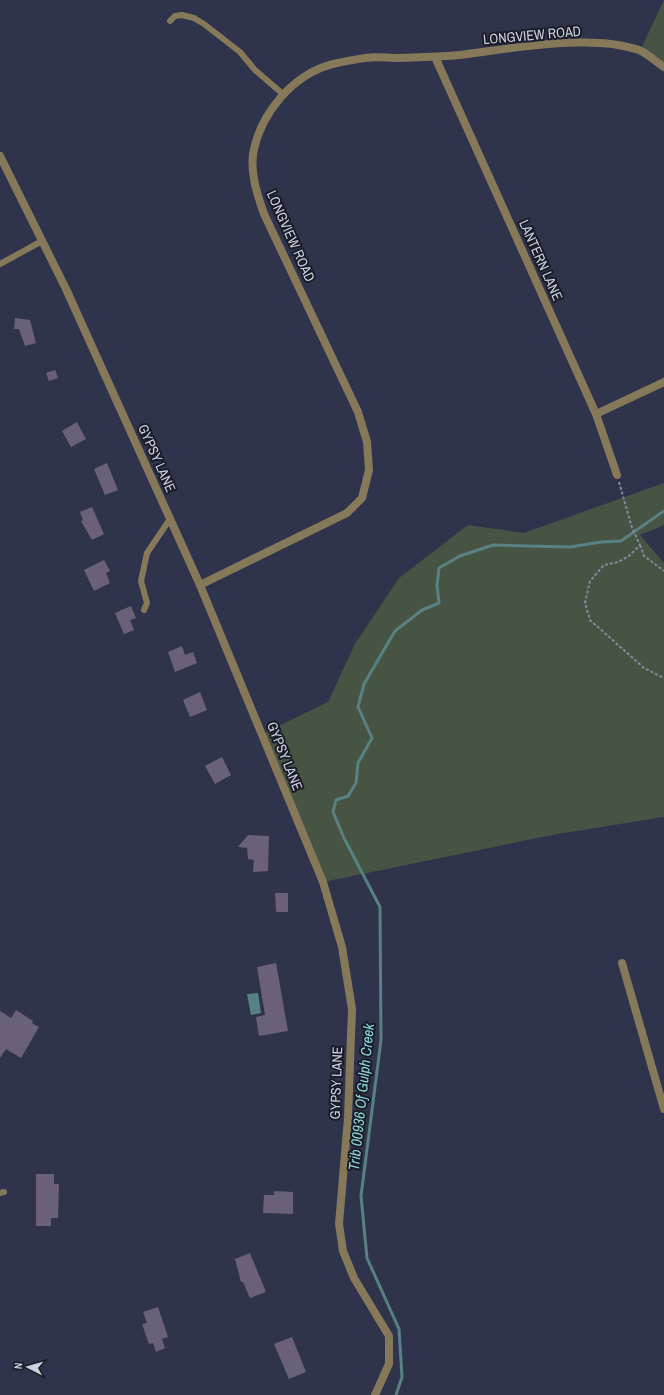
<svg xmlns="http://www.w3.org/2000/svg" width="664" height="1395" font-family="'Archivo Narrow',sans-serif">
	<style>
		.green { fill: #475444 }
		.water { fill: #588184 }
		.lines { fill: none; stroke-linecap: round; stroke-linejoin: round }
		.stream { stroke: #588184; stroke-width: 3 }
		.building { fill: #6b607a }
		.path { stroke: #83889b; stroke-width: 2; stroke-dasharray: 3 2; stroke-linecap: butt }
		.lane { stroke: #857959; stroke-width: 6 }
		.street { stroke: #857959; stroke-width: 8 }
		.labels { text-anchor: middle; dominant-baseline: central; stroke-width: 4; stroke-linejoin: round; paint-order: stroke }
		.street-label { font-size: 14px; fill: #ccd0e0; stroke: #1a1c27 }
		.water-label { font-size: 15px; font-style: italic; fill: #8cd9de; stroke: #1a1c27 }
	</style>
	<rect width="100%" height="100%" fill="#2f344c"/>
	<g class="green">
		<polygon points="664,0 664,67 640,51"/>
		<polygon points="664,483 664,525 640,535 664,563 664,817 557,834 323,882 262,734 328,702 355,644 399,578 468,525 524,533"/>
	</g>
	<polygon class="water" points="258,993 261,1013 251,1015 247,994"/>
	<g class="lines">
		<polyline class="stream" points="396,1395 402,1377 399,1329 367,1258 361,1196 381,1040 380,907 344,838 333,812 336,800 348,796 356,783 358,763 372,738 358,707 364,684 395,631 422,610 439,603 437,585 439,568 460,556 493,545 570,547 601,542 621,541 664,511"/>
	</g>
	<g class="building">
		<polygon points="15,318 30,320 36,343 25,346 19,329 14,329"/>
		<polygon points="55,370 58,378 49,381 46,373"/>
		<polygon points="77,422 86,439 71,447 62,431"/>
		<polygon points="107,463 118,490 105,495 94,469"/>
		<polygon points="92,507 104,534 92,540 81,521 83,520 80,512"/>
		<polygon points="104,560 110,571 106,573 110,583 94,591 84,570"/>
		<polygon points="131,606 136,618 130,620 134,630 124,634 115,613"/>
		<polygon points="182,646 185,655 193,652 197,663 175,672 168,652"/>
		<polygon points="200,692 207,710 190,717 183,700"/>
		<polygon points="222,757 231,775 215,784 205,766"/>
		<polygon points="248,835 269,836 268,871 253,872 254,860 248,859 247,848 238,847"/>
		<polygon points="275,893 288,893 288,912 276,912"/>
		<polygon points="276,963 288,1031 259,1036 256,1017 265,1015 257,967"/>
		<polygon points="16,1010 33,1021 32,1023 39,1027 21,1058 6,1049 0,1058 0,1011 11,1018"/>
		<polygon points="36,1174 54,1174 54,1184 59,1184 58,1218 51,1218 51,1226 36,1226"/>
		<polygon points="274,1191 293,1192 293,1214 263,1213 264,1195 274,1195"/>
		<polygon points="250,1253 266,1292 250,1298 243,1282 241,1282 235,1259"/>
		<polygon points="158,1307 168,1337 162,1339 165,1348 156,1352 153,1343 149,1344 142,1324 147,1323 143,1312"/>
		<polygon points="292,1337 306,1372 289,1379 274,1344"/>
	</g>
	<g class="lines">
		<g class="path">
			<polyline points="619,482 632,528 640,545 629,556 618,562 604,565 590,581 585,603 590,620 644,668 664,678"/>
			<polyline points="640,545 644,556 664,571"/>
		</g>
		<g class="lane">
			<polyline points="170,21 175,16 182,15 194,18 204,24 240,52 255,70 284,95"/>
			<polyline points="0,264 42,241"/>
			<polyline points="144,610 147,603 141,581 147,553 170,519"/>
			<polyline points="0,1193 4,1192"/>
		</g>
		<g class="street">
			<polyline points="435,57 596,414 617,475"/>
			<polyline points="0,156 66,289 200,585 323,882 342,947 352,1009 348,1118 339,1224 343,1251 354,1278 389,1336 389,1364 375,1395"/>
			<polyline points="596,414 664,382"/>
			<path d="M 200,585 L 347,513 L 362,498 L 369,470 L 367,442 L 358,412 L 264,214 C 257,194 249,170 254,149 C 262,113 291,78 326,66 C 338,62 352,60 365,58 C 376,56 387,58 398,58 C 418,57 438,57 459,55 C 510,49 590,33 639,50 C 647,53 656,62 664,67"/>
			<polyline points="622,963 664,1109"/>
		</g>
	</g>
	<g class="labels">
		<g class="street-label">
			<text transform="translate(532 35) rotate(-5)">LONGVIEW ROAD</text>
			<text transform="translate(291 236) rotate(66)">LONGVIEW ROAD</text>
			<text transform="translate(541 260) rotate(66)">LANTERN LANE</text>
			<text transform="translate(157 458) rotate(66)">GYPSY LANE</text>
			<text transform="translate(285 756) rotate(68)">GYPSY LANE</text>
			<text transform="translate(336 1083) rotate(-88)">GYPSY LANE</text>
		</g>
		<g class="water-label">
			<text transform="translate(361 1097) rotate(-84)">Trib 00936 Of Gulph Creek</text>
		</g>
	</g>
	<g transform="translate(28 1367) rotate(276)" stroke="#1a1c27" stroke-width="3" paint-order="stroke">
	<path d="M0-3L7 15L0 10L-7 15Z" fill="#ccd0e0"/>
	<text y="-6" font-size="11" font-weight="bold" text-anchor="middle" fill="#ccd0e0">N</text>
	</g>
</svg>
